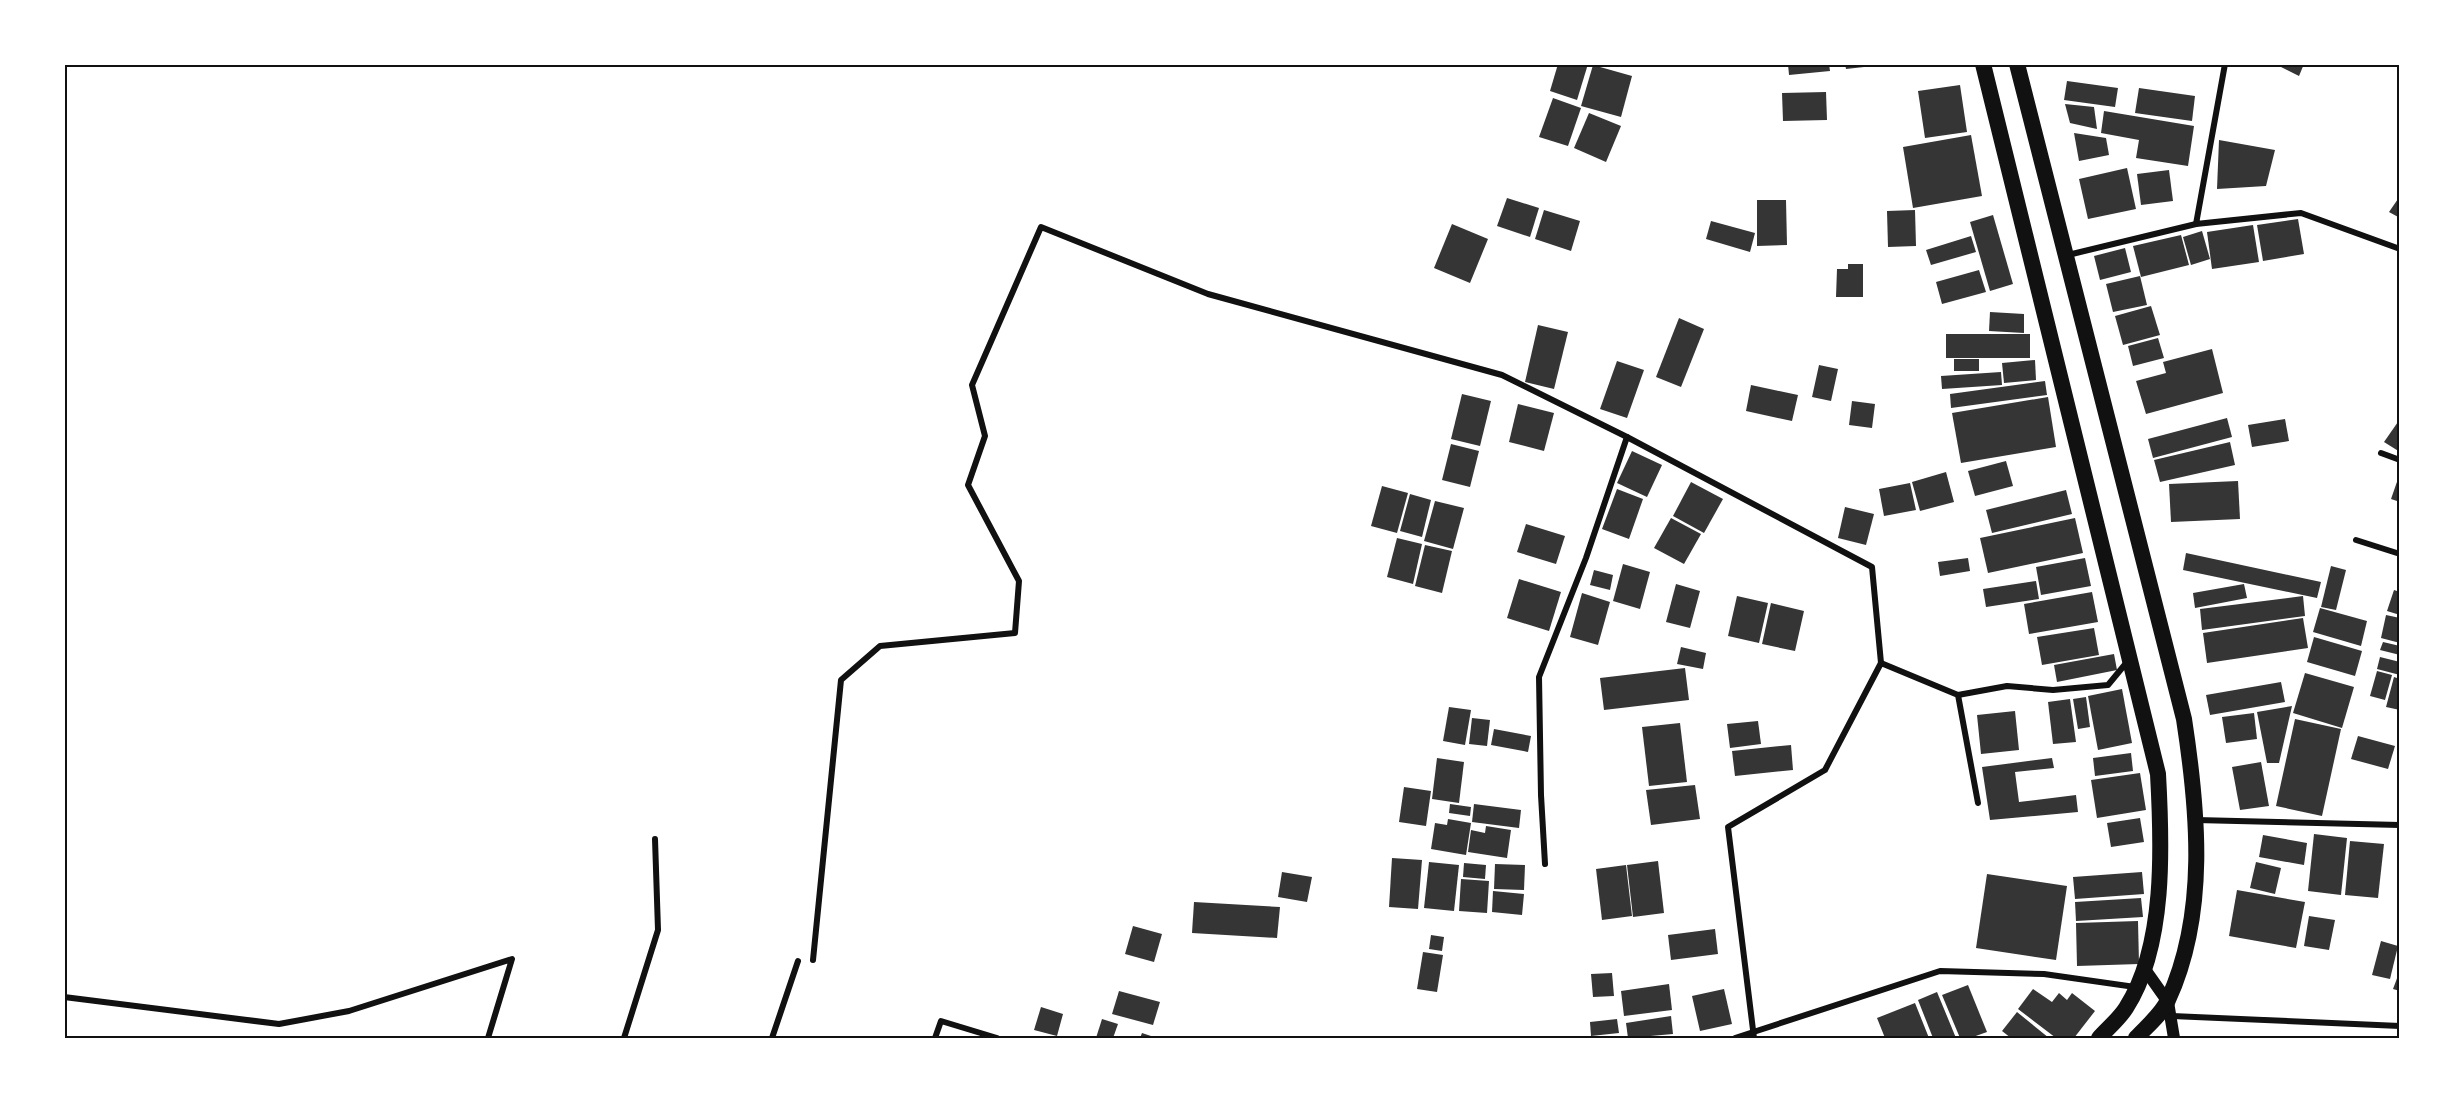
<svg xmlns="http://www.w3.org/2000/svg" width="2464" height="1103" font-family="Raleway,sans-serif">
	<style>
		.building { fill: #353535 }
		.lines { fill: none; stroke-linecap: round; stroke-linejoin: round }
		.minor { stroke: #111; stroke-width: 6 }
		.secondary { stroke: #111; stroke-width: 12 }
		.trunk { stroke: #111; stroke-width: 16 }
		.neatline { fill: none; stroke: #111; stroke-width: 2 }
	</style>
	<rect width="100%" height="100%" fill="#fff"/>
	<g class="building">
		<polygon points="1558,64 1588,64 1577,100 1550,91"/>
		<polygon points="1788,64 1829,64 1830,71 1789,75"/>
		<polygon points="1845,64 1873,64 1873,66 1846,69"/>
		<polygon points="2275,64 2304,64 2299,76"/>
		<polygon points="1593,65 1632,76 1621,117 1581,106"/>
		<polygon points="2067,81 2118,88 2115,107 2064,100"/>
		<polygon points="1960,85 1967,132 1925,138 1918,91"/>
		<polygon points="2139,88 2195,96 2192,121 2135,113"/>
		<polygon points="1826,92 1827,120 1783,121 1782,93"/>
		<polygon points="1553,98 1581,108 1568,146 1539,137"/>
		<polygon points="2065,104 2094,107 2097,129 2070,123"/>
		<polygon points="2104,111 2194,126 2188,166 2136,158 2139,140 2101,133"/>
		<polygon points="1589,113 1621,126 1606,162 1574,148"/>
		<polygon points="2074,133 2106,138 2109,155 2079,161"/>
		<polygon points="1971,135 1982,196 1913,208 1903,147"/>
		<polygon points="2219,140 2275,150 2266,186 2217,189"/>
		<polygon points="2127,168 2136,209 2088,219 2079,179"/>
		<polygon points="2169,170 2173,201 2141,205 2137,174"/>
		<polygon points="2400,196 2400,218 2389,212"/>
		<polygon points="1507,198 1539,208 1530,237 1497,226"/>
		<polygon points="1757,200 1786,200 1787,245 1757,246"/>
		<polygon points="1544,210 1580,221 1571,251 1535,239"/>
		<polygon points="1915,210 1916,246 1888,247 1887,211"/>
		<polygon points="1993,215 2013,284 1990,291 1970,222"/>
		<polygon points="2298,219 2304,254 2263,261 2257,225"/>
		<polygon points="1711,221 1755,233 1750,252 1706,239"/>
		<polygon points="1452,224 1488,239 1470,283 1434,268"/>
		<polygon points="2253,225 2259,262 2212,269 2207,232"/>
		<polygon points="2202,231 2210,259 2191,265 2183,237"/>
		<polygon points="2181,235 2189,265 2141,277 2133,246"/>
		<polygon points="1971,236 1976,252 1931,265 1926,250"/>
		<polygon points="2125,248 2131,272 2100,280 2094,256"/>
		<polygon points="1848,264 1863,264 1863,297 1836,297 1837,269 1848,269"/>
		<polygon points="1979,270 1986,292 1942,304 1936,282"/>
		<polygon points="2140,276 2147,305 2113,312 2106,284"/>
		<polygon points="2151,306 2160,335 2123,345 2115,316"/>
		<polygon points="1990,312 2024,314 2024,333 1989,331"/>
		<polygon points="1679,318 1704,329 1681,387 1656,377"/>
		<polygon points="1538,325 1568,332 1554,389 1525,382"/>
		<rect x="1946" y="334" width="84" height="24"/>
		<polygon points="2158,338 2164,358 2133,366 2128,346"/>
		<polygon points="2212,349 2223,393 2146,414 2136,381 2166,373 2163,362"/>
		<rect x="1954" y="359" width="25" height="12"/>
		<polygon points="2035,360 2036,380 2004,383 2002,363"/>
		<polygon points="1617,361 1644,370 1627,418 1600,409"/>
		<polygon points="1819,365 1838,369 1831,401 1812,397"/>
		<polygon points="2001,372 2002,385 1942,389 1941,376"/>
		<polygon points="2045,381 2047,395 1951,408 1950,394"/>
		<polygon points="1751,385 1798,395 1792,421 1746,411"/>
		<polygon points="1462,394 1491,401 1480,446 1451,439"/>
		<polygon points="2048,397 2056,447 1961,463 1952,413"/>
		<polygon points="1852,401 1875,404 1872,428 1849,425"/>
		<polygon points="1518,404 1554,413 1544,451 1509,442"/>
		<polygon points="2227,418 2232,437 2153,458 2148,439"/>
		<polygon points="2285,419 2289,441 2252,447 2248,425"/>
		<polygon points="2400,419 2400,452 2384,442"/>
		<polygon points="2230,442 2235,465 2160,482 2154,460"/>
		<polygon points="1451,444 1479,451 1470,487 1442,480"/>
		<polygon points="1632,451 1662,465 1647,497 1617,483"/>
		<polygon points="2006,461 2013,486 1975,496 1968,471"/>
		<polygon points="1946,472 1954,502 1920,511 1912,482"/>
		<polygon points="2399,476 2400,476 2400,502 2391,499"/>
		<polygon points="2238,481 2240,519 2171,522 2169,484"/>
		<polygon points="1691,482 1723,499 1704,533 1673,516"/>
		<polygon points="1910,483 1916,510 1884,516 1879,489"/>
		<polygon points="1382,486 1408,493 1397,533 1371,526"/>
		<polygon points="1617,489 1643,499 1629,539 1602,529"/>
		<polygon points="2066,490 2072,514 1992,533 1986,510"/>
		<polygon points="1410,494 1431,500 1422,537 1400,531"/>
		<polygon points="1435,501 1464,508 1453,549 1424,541"/>
		<polygon points="1845,507 1874,514 1866,545 1838,538"/>
		<polygon points="1671,518 1701,534 1684,564 1654,548"/>
		<polygon points="2075,518 2083,553 1988,573 1980,538"/>
		<polygon points="1526,524 1565,536 1556,564 1517,552"/>
		<polygon points="1397,538 1422,544 1413,584 1387,577"/>
		<polygon points="1425,545 1452,551 1442,593 1415,586"/>
		<polygon points="2186,553 2321,582 2317,598 2183,570"/>
		<polygon points="1968,558 1970,571 1940,576 1938,562"/>
		<polygon points="2085,558 2091,586 2041,595 2036,567"/>
		<polygon points="1623,564 1650,572 1640,609 1613,601"/>
		<polygon points="2331,566 2346,570 2336,610 2321,607"/>
		<polygon points="1594,570 1613,575 1610,590 1590,585"/>
		<polygon points="1519,579 1561,592 1549,631 1507,618"/>
		<polygon points="2036,581 2039,599 1986,607 1983,589"/>
		<polygon points="1676,584 1700,591 1690,628 1666,622"/>
		<polygon points="2244,584 2247,598 2195,608 2193,593"/>
		<polygon points="2394,590 2400,592 2400,615 2387,611"/>
		<polygon points="2092,592 2098,622 2029,634 2024,604"/>
		<polygon points="1582,593 1610,602 1598,645 1570,637"/>
		<polygon points="1737,596 1768,603 1759,643 1728,636"/>
		<polygon points="2303,596 2305,616 2202,630 2200,609"/>
		<polygon points="1771,603 1804,611 1795,651 1762,644"/>
		<polygon points="2320,608 2367,621 2361,646 2313,632"/>
		<polygon points="2386,615 2400,618 2400,643 2381,638"/>
		<polygon points="2303,618 2308,648 2207,663 2203,633"/>
		<polygon points="2094,628 2099,655 2042,665 2037,637"/>
		<polygon points="2314,637 2362,651 2355,676 2307,662"/>
		<polygon points="2383,642 2400,646 2400,655 2380,650"/>
		<polygon points="1681,647 1706,653 1703,669 1677,664"/>
		<polygon points="2114,654 2117,670 2057,682 2054,665"/>
		<polygon points="2380,657 2400,662 2400,675 2377,669"/>
		<polygon points="1685,668 1689,700 1604,710 1600,678"/>
		<polygon points="2377,671 2392,675 2385,700 2370,696"/>
		<polygon points="2305,673 2354,687 2342,728 2293,713"/>
		<polygon points="2394,677 2400,679 2400,710 2386,707"/>
		<polygon points="2281,682 2285,702 2210,715 2206,695"/>
		<polygon points="2122,689 2132,743 2098,750 2088,696"/>
		<polygon points="2086,697 2090,727 2078,729 2073,699"/>
		<polygon points="2070,699 2076,742 2053,744 2048,702"/>
		<polygon points="2292,706 2279,763 2267,763 2257,712"/>
		<polygon points="1449,707 1471,710 1465,745 1443,741"/>
		<polygon points="2015,711 2019,750 1981,754 1977,715"/>
		<polygon points="2254,713 2257,739 2226,743 2222,717"/>
		<polygon points="1472,718 1490,720 1487,746 1469,744"/>
		<polygon points="2295,719 2341,729 2322,816 2276,806"/>
		<polygon points="1758,721 1761,744 1730,748 1727,724"/>
		<polygon points="1680,723 1687,782 1649,786 1642,727"/>
		<polygon points="1494,729 1531,736 1528,752 1491,745"/>
		<polygon points="2358,736 2395,746 2388,769 2351,759"/>
		<polygon points="1791,745 1793,770 1735,776 1732,751"/>
		<polygon points="2131,753 2133,771 2095,776 2093,758"/>
		<polygon points="1437,758 1464,762 1459,803 1432,799"/>
		<polygon points="2052,758 2054,768 2015,772 2019,802 2076,795 2078,812 1990,820 1982,767"/>
		<polygon points="2261,762 2269,806 2240,810 2232,767"/>
		<polygon points="2140,773 2146,810 2097,818 2091,780"/>
		<polygon points="1695,785 1700,819 1651,825 1646,790"/>
		<polygon points="1404,787 1431,791 1426,826 1399,822"/>
		<polygon points="1450,804 1471,807 1470,816 1449,813"/>
		<polygon points="1474,804 1521,810 1519,828 1472,822"/>
		<polygon points="2140,818 2144,842 2111,847 2107,823"/>
		<polygon points="1448,819 1471,823 1466,855 1431,849 1435,823 1447,825"/>
		<polygon points="1486,826 1511,830 1507,858 1468,852 1471,830 1485,833"/>
		<polygon points="2314,834 2347,838 2341,895 2308,891"/>
		<polygon points="2263,835 2307,843 2304,865 2259,857"/>
		<polygon points="2350,841 2384,844 2378,898 2345,895"/>
		<polygon points="1392,858 1422,860 1418,909 1389,907"/>
		<polygon points="1658,861 1664,913 1633,917 1627,865"/>
		<polygon points="1429,862 1459,865 1454,911 1424,908"/>
		<polygon points="2256,862 2281,868 2275,894 2250,888"/>
		<polygon points="1464,863 1486,865 1485,879 1463,877"/>
		<polygon points="1495,864 1525,865 1524,890 1494,889"/>
		<polygon points="1626,865 1632,916 1602,920 1596,869"/>
		<polygon points="1282,872 1312,877 1307,902 1278,897"/>
		<polygon points="2142,872 2144,894 2075,899 2073,877"/>
		<polygon points="1987,874 2067,886 2056,960 1976,948"/>
		<polygon points="1461,879 1489,881 1487,913 1459,911"/>
		<polygon points="2237,890 2305,902 2296,948 2229,936"/>
		<polygon points="1493,891 1524,894 1522,915 1492,912"/>
		<polygon points="2141,898 2143,917 2076,921 2075,902"/>
		<polygon points="1194,902 1280,907 1277,938 1192,933"/>
		<polygon points="2309,916 2335,920 2329,950 2304,946"/>
		<polygon points="2138,921 2139,964 2077,966 2076,923"/>
		<polygon points="1133,926 1162,934 1154,962 1125,954"/>
		<polygon points="1715,929 1718,954 1671,960 1668,935"/>
		<polygon points="1431,935 1444,937 1442,951 1429,949"/>
		<polygon points="2381,941 2398,946 2390,979 2372,975"/>
		<polygon points="1423,952 1443,955 1437,992 1417,989"/>
		<polygon points="1612,973 1614,996 1593,997 1591,974"/>
		<polygon points="2399,973 2400,973 2400,991 2393,989"/>
		<polygon points="1669,984 1672,1010 1624,1016 1621,991"/>
		<polygon points="1968,985 1987,1032 1970,1038 1960,1038 1942,995"/>
		<polygon points="1724,989 1732,1024 1700,1031 1692,996"/>
		<polygon points="2033,989 2052,1002 2059,993 2067,1000 2072,993 2095,1011 2074,1038 2056,1038 2018,1009"/>
		<polygon points="1119,991 1160,1002 1153,1025 1112,1014"/>
		<polygon points="1937,992 1956,1038 1933,1038 1918,1000"/>
		<polygon points="1915,1003 1929,1038 1885,1038 1877,1018"/>
		<polygon points="1041,1007 1063,1014 1057,1036 1034,1030"/>
		<polygon points="2017,1012 2049,1038 2011,1038 2002,1031"/>
		<polygon points="1671,1016 1673,1034 1628,1038 1626,1023"/>
		<polygon points="1102,1019 1118,1024 1113,1038 1096,1038"/>
		<polygon points="1617,1019 1619,1033 1591,1036 1590,1022"/>
		<polygon points="1142,1033 1157,1038 1140,1038"/>
	</g>
	<g class="lines">
		<g class="minor">
			<polyline points="2225,64 2196,224 2301,213 2400,249"/>
			<polyline points="2068,255 2196,224"/>
			<polyline points="2381,453 2400,460"/>
			<polyline points="2356,540 2400,554"/>
			<polyline points="1958,695 2007,686 2053,690 2108,685 2127,662"/>
			<polyline points="2196,820 2400,825"/>
			<polyline points="1545,864 1541,795 1539,677 1586,558 1627,437 1872,567 1881,663"/>
			<polyline points="813,960 841,680 880,646 1015,633 1019,581 968,485 985,436 972,385 1041,227 1208,294 1502,375 1627,437"/>
			<polyline points="64,997 279,1024 349,1011 512,959 488,1038"/>
			<polyline points="2172,1016 2400,1026"/>
			<polyline points="624,1038 658,930 655,839"/>
			<polyline points="772,1038 798,961"/>
			<polyline points="935,1038 941,1021 997,1038"/>
			<polyline points="1735,1038 1940,971 2044,974 2135,987"/>
			<polyline points="1754,1038 1728,827 1825,770 1881,663 1958,695 1978,803"/>
		</g>
		<polyline class="secondary" points="2144,968 2168,1002 2174,1038"/>
		<g class="trunk">
			<path d="M 1983,64 L 2158,774 C 2162,845 2166,946 2126,1008 C 2119,1019 2107,1029 2099,1038"/>
			<path d="M 2017,64 L 2184,719 C 2198,810 2208,913 2168,1000 C 2162,1014 2146,1027 2136,1038"/>
		</g>
	</g>
	<rect width="2464" height="1103" fill="none" stroke="#ffffff" stroke-width="132"/>
	<rect x="66" y="66" width="2332" height="971" class="neatline"/>
</svg>
